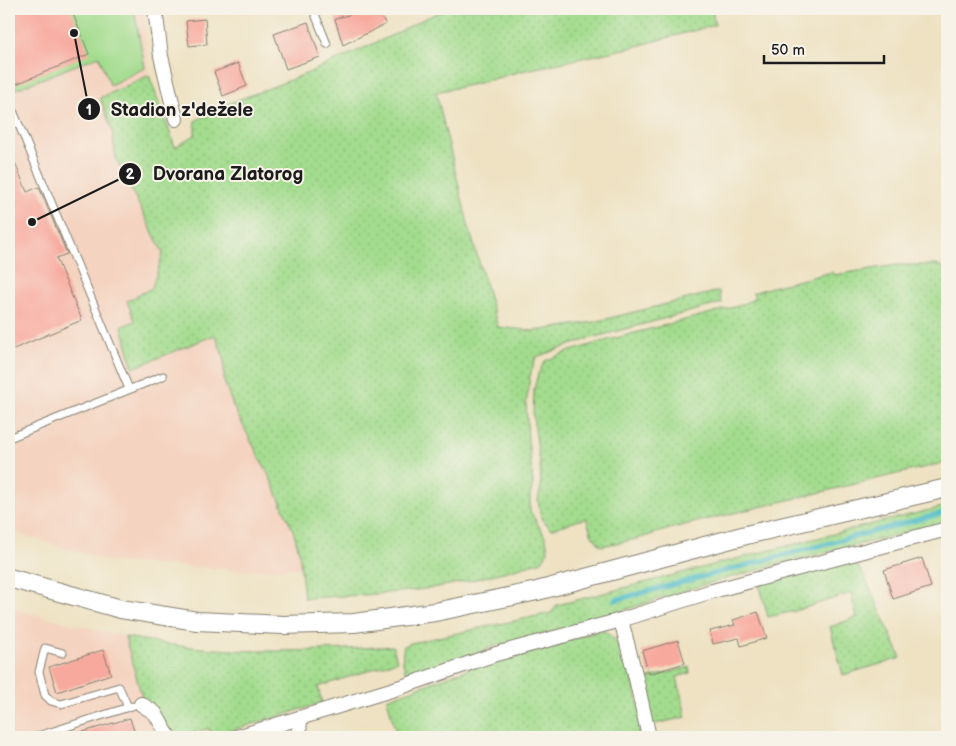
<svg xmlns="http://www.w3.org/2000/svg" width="956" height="746" font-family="'Balsamiq Sans',sans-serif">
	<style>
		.built { fill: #f4d3c0 }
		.grass { fill: url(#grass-dots); stroke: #607c55 }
		.pitch { fill: #a3dc8e; stroke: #607c55 }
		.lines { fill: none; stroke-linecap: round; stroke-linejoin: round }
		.stream { stroke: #4ebcc7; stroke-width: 5 }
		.building { fill: #f8a99e }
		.service-casing { stroke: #857f70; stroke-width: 9 }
		.minor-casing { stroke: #857f70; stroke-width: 16 }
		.tertiary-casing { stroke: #857f70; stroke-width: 20 }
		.service { stroke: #fff; stroke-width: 7 }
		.minor { stroke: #fff; stroke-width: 14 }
		.tertiary { stroke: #fff; stroke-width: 18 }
		.leader { fill: none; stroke: #1c1c1c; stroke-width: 2 }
		.callout-dot { fill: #1c1c1c; stroke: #f7f3e8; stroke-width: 2 }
		.mark-label { font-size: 15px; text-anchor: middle; font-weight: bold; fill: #fff }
		.callout-label { font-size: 19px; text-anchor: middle; font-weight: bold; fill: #1c1c1c; stroke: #f7f3e8; stroke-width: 4; stroke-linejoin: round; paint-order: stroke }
	</style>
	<defs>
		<pattern id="grass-dots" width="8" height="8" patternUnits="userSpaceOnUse" patternTransform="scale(1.25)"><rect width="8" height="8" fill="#a3dc8e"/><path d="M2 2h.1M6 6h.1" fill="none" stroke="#8cbc7a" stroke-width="1.8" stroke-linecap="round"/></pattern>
	</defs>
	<rect width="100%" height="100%" fill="#f7f3e8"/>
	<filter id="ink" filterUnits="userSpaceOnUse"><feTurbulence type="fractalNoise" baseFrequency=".02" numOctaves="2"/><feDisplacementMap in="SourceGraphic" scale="10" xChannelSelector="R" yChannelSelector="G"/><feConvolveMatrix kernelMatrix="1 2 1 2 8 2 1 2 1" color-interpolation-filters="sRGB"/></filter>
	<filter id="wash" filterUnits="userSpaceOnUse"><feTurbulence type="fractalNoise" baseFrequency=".0096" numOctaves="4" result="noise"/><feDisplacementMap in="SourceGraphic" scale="20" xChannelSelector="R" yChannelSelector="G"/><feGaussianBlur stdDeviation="1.12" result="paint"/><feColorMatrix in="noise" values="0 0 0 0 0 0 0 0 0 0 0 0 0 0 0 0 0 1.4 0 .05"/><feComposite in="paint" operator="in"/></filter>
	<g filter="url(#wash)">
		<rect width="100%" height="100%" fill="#eee2c3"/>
		<g class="built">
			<polygon points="9,9 144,9 149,75 101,98 112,130 116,159 163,253 152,288 135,321 123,326 133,368 215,334 224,358 224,381 233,406 271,480 294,533 299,552 300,568 248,571 108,561 19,534 9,527"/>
			<polygon points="9,608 125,637 133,664 173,737 9,737"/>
		</g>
		<g class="grass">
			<path d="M 447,9 L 712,9 L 715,25 L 629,48 L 522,71 L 475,84 L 436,92 L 469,228 L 498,327 L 534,331 L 594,322 L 719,291 L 722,303 L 588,339 L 536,357 L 530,376 L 526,404 L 528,440 L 533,483 L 530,496 L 530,511 L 546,538 L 548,551 L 542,561 C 508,571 473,581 438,587 C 394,594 349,596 304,598 L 299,552 L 294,533 L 271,480 L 233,406 L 224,381 L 224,358 L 215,335 L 133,368 L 122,326 L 135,321 L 127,301 L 152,288 L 163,253 L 116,159 L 112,130 L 100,98 L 149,75 L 175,147 L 195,135 L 195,121 L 225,105 L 308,73 L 395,34 L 419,21 Z"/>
			<polygon points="896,265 937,265 947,269 947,462 676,527 637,539 601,546 592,535 586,518 551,529 541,518 538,500 541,486 540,463 533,416 534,389 538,374 545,361 567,352 608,340 738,306 754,299 754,295 752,293 772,287 832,272 834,275"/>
			<path d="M 947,506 L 947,523 L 779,564 L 693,588 L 585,623 L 495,646 L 409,678 C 403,668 401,658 404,646 L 411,643 L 551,613 L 557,605 L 880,522 Z"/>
			<polygon points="851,558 864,575 901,658 843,675 830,627 857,617 851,593 795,611 768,617 759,583"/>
			<path d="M 603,630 C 632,646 638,706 645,737 L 397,737 L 387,699 L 484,663 Z"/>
			<path d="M 125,637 C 144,640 163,644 182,646 C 252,654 323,651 393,646 L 397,661 L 318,687 L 322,703 L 210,737 L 210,729 L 195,731 L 193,737 L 173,737 L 143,701 Z"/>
			<polygon points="689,667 690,673 677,677 686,717 651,725 642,680"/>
		</g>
		<polygon class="pitch" points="9,9 134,9 145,68 110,85 99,56 9,92"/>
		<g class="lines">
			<polyline class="stream" points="615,600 947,512"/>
		</g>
		<g id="blocks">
			<g class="building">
				<polygon points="9,9 71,9 89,54 9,87"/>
				<polygon points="367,9 376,9 386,24 343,45 335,19"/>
				<polygon points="205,19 207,44 189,46 186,21"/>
				<polygon points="308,22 320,57 286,69 274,34"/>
				<polygon points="238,63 247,86 223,96 214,72"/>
				<polygon points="9,148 27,192 39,187 67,254 56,258 82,320 9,351"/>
				<polygon points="922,558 931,587 893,599 884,570"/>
				<polygon points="758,612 767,638 741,646 739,638 713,644 710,631 735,625 733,620"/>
				<polygon points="678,640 685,663 649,674 642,651"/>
				<polygon points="103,650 111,674 57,692 49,667"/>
				<polygon points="130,718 136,737 76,737 76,734"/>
			</g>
		</g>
	</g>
	<g filter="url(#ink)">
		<use href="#blocks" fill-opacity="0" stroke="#857f70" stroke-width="1"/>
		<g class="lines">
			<g class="service-casing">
				<g id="service">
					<polyline points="313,9 327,44"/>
					<polyline points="14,113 129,389"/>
					<polyline points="9,438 163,376"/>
					<polyline points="63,653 45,648 39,672 45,695 51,701 61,704 119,687 128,707"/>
					<polyline points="35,737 132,706"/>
				</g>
			</g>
			<g class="minor-casing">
				<g id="minor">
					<polyline points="155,9 161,56 176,119"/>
					<polyline points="621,620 635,674 649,737"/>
					<polyline points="141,704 155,713 169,737"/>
					<polyline points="237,737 401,687 496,654 621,620 709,592 947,529"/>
					<polyline points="299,737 300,718"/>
				</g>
			</g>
			<g class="tertiary-casing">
				<polyline id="tertiary" points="9,578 121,609 197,621 283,625 354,623 435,612 537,591 746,535 947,488"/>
			</g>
			<use href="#service" class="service"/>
			<use href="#minor" class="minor"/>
			<use href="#tertiary" class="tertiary"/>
		</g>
	</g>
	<path class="leader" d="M74 33L89 109M32 222L130 174"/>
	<g class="callout-dot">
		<circle cx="74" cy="33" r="5"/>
		<circle cx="32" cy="222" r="5"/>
		<circle cx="89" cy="109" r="12"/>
		<circle cx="130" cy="174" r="12"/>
	</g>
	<g class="mark-label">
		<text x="89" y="115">1</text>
		<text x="130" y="179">2</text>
	</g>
	<g class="callout-label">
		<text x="182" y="116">Stadion z'dežele</text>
		<text x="228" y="180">Dvorana Zlatorog</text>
	</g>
	<rect width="956" height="746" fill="none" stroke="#f7f3e8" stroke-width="30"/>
	<path d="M764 55v8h120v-8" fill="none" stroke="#1c1c1c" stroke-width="2.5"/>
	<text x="771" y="55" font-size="15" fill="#1c1c1c" stroke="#f7f3e8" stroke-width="4" paint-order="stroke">50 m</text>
</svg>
